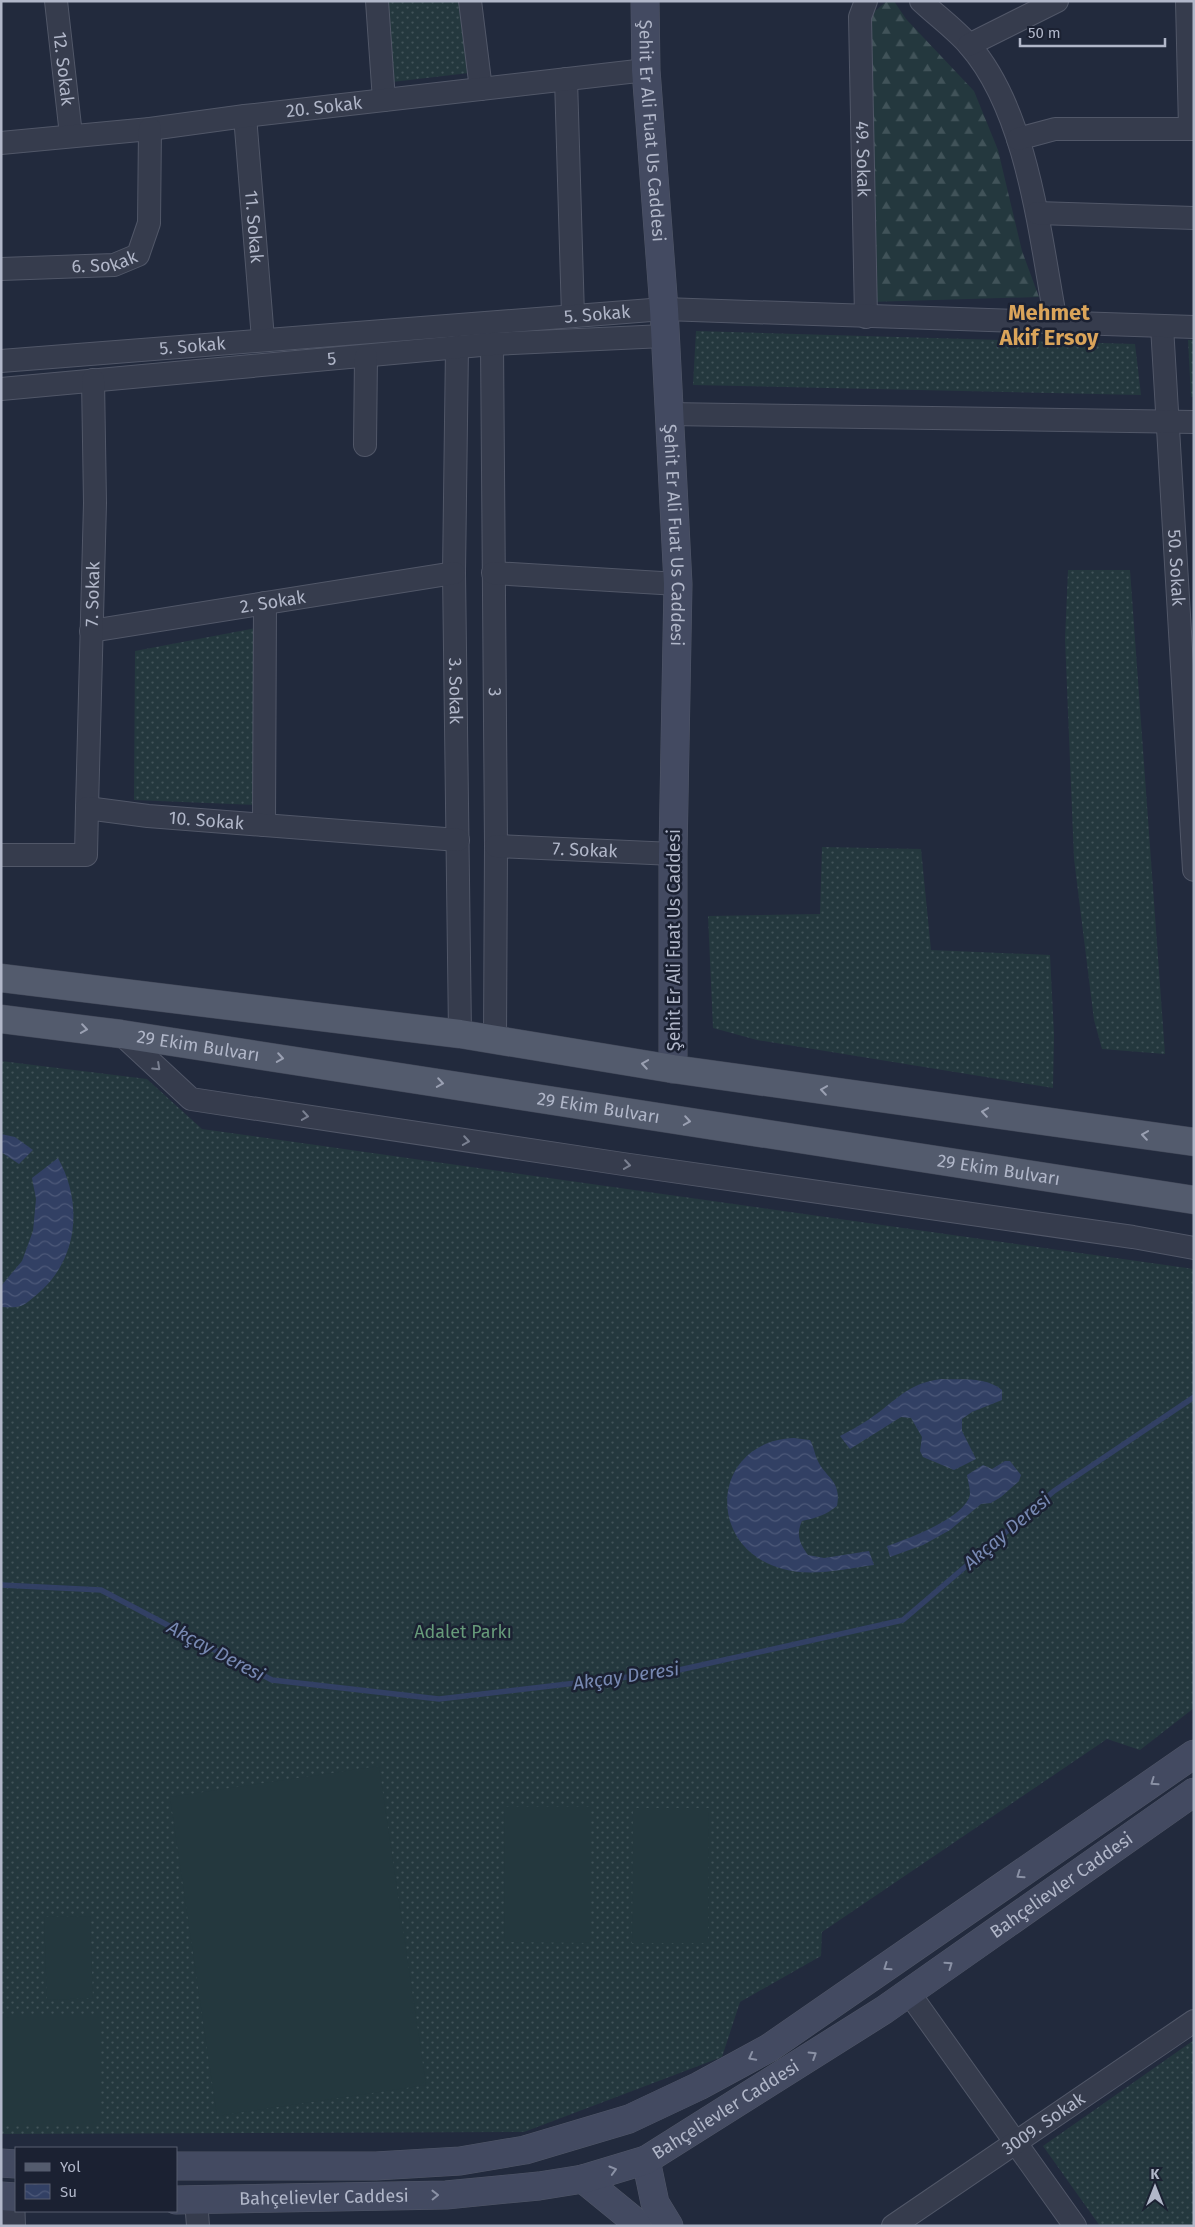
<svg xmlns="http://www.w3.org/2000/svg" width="1195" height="2227" font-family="'Fira Sans',sans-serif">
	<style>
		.grass { fill: url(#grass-dots) }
		.forest { fill: url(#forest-firs) }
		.garden { fill: #24383e }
		.water { fill: url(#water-waves) }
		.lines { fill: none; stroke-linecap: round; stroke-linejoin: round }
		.stream { stroke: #324064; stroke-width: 5.5 }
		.street-casing { stroke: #515768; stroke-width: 24 }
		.secondary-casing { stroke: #515768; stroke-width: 29 }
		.primary-casing { stroke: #3f4556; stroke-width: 29 }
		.street { stroke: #363c4d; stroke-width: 22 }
		.secondary { stroke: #434a61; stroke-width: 28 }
		.primary { stroke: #535b6d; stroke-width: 28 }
		.oneway { stroke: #9aa0b2 }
		.oneway2 { stroke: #7a8091 }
		.oneway3 { stroke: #8a91a5 }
		.labels { text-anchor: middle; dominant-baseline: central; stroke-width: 5; stroke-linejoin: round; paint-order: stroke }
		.street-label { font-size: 18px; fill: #b1b7c9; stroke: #1b2132 }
		.park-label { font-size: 18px; fill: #679b7a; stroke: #1b2132 }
		.water-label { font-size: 19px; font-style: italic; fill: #7788b2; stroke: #1b2132 }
		.district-label { font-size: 22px; font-weight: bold; fill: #daa45a; stroke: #1b2132 }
	</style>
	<defs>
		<pattern id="grass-dots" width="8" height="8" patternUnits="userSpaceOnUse" patternTransform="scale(1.25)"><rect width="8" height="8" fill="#24383e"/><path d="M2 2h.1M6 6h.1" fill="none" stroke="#415359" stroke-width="1.8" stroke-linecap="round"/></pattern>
		<pattern id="forest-firs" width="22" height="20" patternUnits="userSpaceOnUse" patternTransform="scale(1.25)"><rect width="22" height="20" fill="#24383e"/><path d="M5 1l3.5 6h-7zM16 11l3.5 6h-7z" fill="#415359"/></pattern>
		<pattern id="water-waves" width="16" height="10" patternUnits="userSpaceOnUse" patternTransform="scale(1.25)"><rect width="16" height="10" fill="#324064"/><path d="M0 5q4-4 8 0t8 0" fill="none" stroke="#4d5979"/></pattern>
	</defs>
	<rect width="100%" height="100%" fill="#222a3d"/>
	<g class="grass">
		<polygon points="387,1 460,1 469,73 392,82"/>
		<polygon points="696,331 1135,344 1141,395 693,385"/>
		<polygon points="1188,340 1194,340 1194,397 1191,397"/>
		<polygon points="1068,570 1130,570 1165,1054 1102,1049 1094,1020 1074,859 1065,639"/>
		<polygon points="256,628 259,805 134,800 135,651"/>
		<polygon points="822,847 921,849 931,950 1050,955 1054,1035 1053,1088 757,1040 713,1028 708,916 820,914"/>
		<polygon points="1,1061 147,1079 202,1129 1194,1269 1194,1708 1140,1750 1107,1739 822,1932 821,1956 740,2002 722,2057 524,2132 1,2134"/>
		<polygon points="1194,2040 1194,2226 1100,2226 1043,2146"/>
	</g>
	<polygon class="forest" points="887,1 894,1 906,19 974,91 998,150 1022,251 1039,297 869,302 869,16"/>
	<g class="garden">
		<polygon points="379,1766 426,2085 217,2116 170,1797"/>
		<polygon points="505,1807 589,1807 589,1943 504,1942"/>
		<polygon points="633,1808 709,1808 708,1943 632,1943"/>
		<polygon points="90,1916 93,1998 47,2000 44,1917"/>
		<rect x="1" y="2016" width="99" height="110"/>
	</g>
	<g class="water">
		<polygon points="1,1134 15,1137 33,1150 19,1164 1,1152"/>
		<path d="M 58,1158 C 82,1201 79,1255 42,1290 C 36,1295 28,1303 21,1306 C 15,1308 7,1307 1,1307 L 1,1286 L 22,1261 L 33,1231 L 36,1199 L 32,1178 Z"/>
		<path d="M 941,1379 C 961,1380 986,1376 1002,1390 L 1002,1400 L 972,1412 L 962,1419 L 962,1431 L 976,1459 L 954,1470 L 923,1457 L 920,1451 L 922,1437 L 911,1418 L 901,1417 L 850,1449 L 840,1436 C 849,1431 859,1426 868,1420 C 895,1402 907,1383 941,1379 Z"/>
		<path d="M 794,1438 L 810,1440 C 814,1447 814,1452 817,1459 C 825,1478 842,1480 837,1506 C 826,1515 816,1518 802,1521 C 796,1534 799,1543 808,1555 L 824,1558 L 869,1551 L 874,1565 C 845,1569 811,1577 783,1569 C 703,1548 711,1441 794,1438 Z"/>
		<path d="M 1005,1461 L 1010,1461 L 1021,1475 L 1019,1481 L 1001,1497 L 991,1503 L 981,1504 L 950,1530 L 923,1545 L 890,1557 L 887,1546 C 907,1539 966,1518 970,1494 C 970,1489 968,1481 967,1475 L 983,1465 L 992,1469 Z"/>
	</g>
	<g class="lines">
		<polyline class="stream" points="1,1585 101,1590 272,1680 439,1699 670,1672 903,1620 1054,1491 1194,1397"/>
		<g class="street-casing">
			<g id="street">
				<path id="s1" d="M 56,1 L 71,135"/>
				<polyline points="377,1 384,100"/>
				<polyline points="470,1 481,89"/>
				<path id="s2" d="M 866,1 L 860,17 L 866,317"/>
				<path d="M 921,1 C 937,16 955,29 969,45 C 1028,112 1040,237 1056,322"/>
				<polyline points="1187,1 1190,129"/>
				<polyline points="969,45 1057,1"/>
				<polyline points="566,79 573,316"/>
				<path id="s3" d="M 245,116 L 263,339"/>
				<polyline points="1018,139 1055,129 1194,129"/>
				<path id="s4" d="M 1,143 L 150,129 L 245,116 L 646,70"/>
				<polyline points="1037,213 1194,218"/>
				<path id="s5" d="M 1,269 L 114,265 L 138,255 L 149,223 L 150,129"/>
				<path id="s6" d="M 1162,326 L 1194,870"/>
				<path id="s7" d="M 492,344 L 496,846 L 495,1039"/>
				<path id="s8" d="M 457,347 L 454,573 L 460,1034"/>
				<path id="s9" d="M 1,361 L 664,309 L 1194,327"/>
				<path id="s10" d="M 1,389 L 492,344 L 664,336"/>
				<polyline points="669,414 1194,422"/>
				<polyline points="365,445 366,357"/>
				<polyline points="493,573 678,584"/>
				<path id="s11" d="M 91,631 L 454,573"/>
				<path id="s12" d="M 87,808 L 95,503 L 93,380"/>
				<polyline points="264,825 265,603"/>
				<path id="s13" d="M 496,846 L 673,854"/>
				<path id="s14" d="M 1,855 L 86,855 L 87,808 L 148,816 L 458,840"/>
				<polyline points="121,1034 191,1099 623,1164 1133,1237 1194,1248"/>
				<polyline points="909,1993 1075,2226"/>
				<polyline points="13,2196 14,2226"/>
				<polyline points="196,2200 198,2226"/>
				<path id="s15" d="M 893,2226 L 1194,2021"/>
			</g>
		</g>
		<g class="secondary-casing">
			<g id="secondary">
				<path id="s16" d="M 645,1 L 646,70 L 664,309 L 678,584 L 673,854 L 673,1069"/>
				<polyline points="646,2160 655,2203 669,2226"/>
				<polyline points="1,2163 16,2164"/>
				<polyline points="176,2166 376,2166 460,2161 525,2150 629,2119 699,2086 769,2048 1194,1754"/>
				<polyline points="583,2179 632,2219 637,2226"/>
				<polyline points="1,2196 16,2197"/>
				<path id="s17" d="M 176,2200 L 446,2195 L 539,2186 L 583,2179 L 646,2160 L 884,2010 L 1194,1792"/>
			</g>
		</g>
		<g class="primary-casing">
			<g id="primary">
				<polyline points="1,978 460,1034 673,1069 1194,1142"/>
				<path id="s18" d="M 1,1019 L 121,1034 L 1194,1200"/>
			</g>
		</g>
		<use href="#street" class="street"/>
		<use href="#secondary" class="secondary"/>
		<use href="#primary" class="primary"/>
	</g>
	<defs><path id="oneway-chevron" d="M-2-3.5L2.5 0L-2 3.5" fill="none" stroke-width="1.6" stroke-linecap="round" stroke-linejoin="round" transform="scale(1.25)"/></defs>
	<g class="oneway">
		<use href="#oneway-chevron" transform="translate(84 1029) rotate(8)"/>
		<use href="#oneway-chevron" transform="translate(280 1058) rotate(9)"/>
		<use href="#oneway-chevron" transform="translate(645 1064) rotate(-171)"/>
		<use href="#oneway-chevron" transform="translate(440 1083) rotate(9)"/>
		<use href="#oneway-chevron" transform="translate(824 1090) rotate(-172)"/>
		<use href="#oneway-chevron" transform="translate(985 1112) rotate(-172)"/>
		<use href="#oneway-chevron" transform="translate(687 1121) rotate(9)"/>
		<use href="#oneway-chevron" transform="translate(1145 1135) rotate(-172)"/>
	</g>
	<g class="oneway2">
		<use href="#oneway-chevron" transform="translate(157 1067) rotate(43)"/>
		<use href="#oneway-chevron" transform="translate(305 1116) rotate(9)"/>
		<use href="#oneway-chevron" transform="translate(466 1141) rotate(9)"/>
		<use href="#oneway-chevron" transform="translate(627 1165) rotate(8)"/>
	</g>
	<g class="oneway3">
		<use href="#oneway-chevron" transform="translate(1154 1782) rotate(145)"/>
		<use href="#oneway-chevron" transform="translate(1020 1875) rotate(145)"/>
		<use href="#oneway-chevron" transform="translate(949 1965) rotate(-35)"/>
		<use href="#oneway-chevron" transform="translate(887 1967) rotate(145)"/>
		<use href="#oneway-chevron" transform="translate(813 2055) rotate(-32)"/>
		<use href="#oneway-chevron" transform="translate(752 2057) rotate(152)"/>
		<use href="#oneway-chevron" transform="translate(613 2170) rotate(-16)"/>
		<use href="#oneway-chevron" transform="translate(435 2195) rotate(-1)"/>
	</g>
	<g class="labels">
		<g class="street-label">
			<text stroke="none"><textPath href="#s1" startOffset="68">12. Sokak</textPath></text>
			<text stroke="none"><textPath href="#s4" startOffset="325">20. Sokak</textPath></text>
			<text stroke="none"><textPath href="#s16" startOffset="130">Şehit Er Ali Fuat Us Caddesi</textPath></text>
			<text stroke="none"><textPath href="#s2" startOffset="159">49. Sokak</textPath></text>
			<text stroke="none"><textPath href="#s3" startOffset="111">11. Sokak</textPath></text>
			<text stroke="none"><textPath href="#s5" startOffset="104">6. Sokak</textPath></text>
			<text stroke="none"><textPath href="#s9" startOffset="598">5. Sokak</textPath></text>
			<text stroke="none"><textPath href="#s9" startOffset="192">5. Sokak</textPath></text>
			<text stroke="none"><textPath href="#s10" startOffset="332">5</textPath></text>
			<text stroke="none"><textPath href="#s16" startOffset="535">Şehit Er Ali Fuat Us Caddesi</textPath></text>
			<text stroke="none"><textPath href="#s6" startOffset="242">50. Sokak</textPath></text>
			<text stroke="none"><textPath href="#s12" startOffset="214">7. Sokak</textPath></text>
			<text stroke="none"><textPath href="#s11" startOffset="184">2. Sokak</textPath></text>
			<text stroke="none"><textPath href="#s8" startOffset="344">3. Sokak</textPath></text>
			<text stroke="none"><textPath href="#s7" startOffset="348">3</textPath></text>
			<text stroke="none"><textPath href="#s14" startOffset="252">10. Sokak</textPath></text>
			<text stroke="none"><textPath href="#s13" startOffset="89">7. Sokak</textPath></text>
			<text transform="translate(674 940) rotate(-90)">Şehit Er Ali Fuat Us Caddesi</text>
			<text stroke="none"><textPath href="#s18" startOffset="199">29 Ekim Bulvarı</textPath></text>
			<text stroke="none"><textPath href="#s18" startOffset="604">29 Ekim Bulvarı</textPath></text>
			<text stroke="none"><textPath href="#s18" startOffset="1009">29 Ekim Bulvarı</textPath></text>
			<text stroke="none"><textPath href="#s17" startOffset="972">Bahçelievler Caddesi</textPath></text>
			<text stroke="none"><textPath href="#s17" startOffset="568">Bahçelievler Caddesi</textPath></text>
			<text stroke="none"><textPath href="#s15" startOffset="182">3009. Sokak</textPath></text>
			<text stroke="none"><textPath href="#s17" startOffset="148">Bahçelievler Caddesi</textPath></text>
		</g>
		<g class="park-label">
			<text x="463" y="1632">Adalet Parkı</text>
		</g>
		<g class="water-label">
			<text transform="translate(1007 1531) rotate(-40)">Akçay Deresi</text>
			<text transform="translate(216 1651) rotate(28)">Akçay Deresi</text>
			<text transform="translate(626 1676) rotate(-8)">Akçay Deresi</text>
		</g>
		<g class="district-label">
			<text x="1049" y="312">Mehmet<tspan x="1049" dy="25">Akif Ersoy</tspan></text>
		</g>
	</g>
	<rect width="1195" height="2227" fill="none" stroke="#b1b7c9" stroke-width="5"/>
	<rect x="15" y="2147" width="162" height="65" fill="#1b2132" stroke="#575d6e"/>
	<rect x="25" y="2163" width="25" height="8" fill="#535b6d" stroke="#575d6e"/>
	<text x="60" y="2172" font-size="15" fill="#b1b7c9">Yol</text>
	<rect x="25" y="2184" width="25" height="15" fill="url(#water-waves)" stroke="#575d6e"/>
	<text x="60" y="2197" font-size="15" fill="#b1b7c9">Su</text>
	<g transform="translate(1155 2187)" stroke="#1b2132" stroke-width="4" paint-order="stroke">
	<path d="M0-4L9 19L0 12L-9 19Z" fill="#b1b7c9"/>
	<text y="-8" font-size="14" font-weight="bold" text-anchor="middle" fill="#b1b7c9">K</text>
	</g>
	<path d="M1020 38v8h145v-8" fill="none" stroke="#b1b7c9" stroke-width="2.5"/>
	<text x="1028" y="38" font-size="15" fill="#b1b7c9" stroke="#1b2132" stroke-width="4" paint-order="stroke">50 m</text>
</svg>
